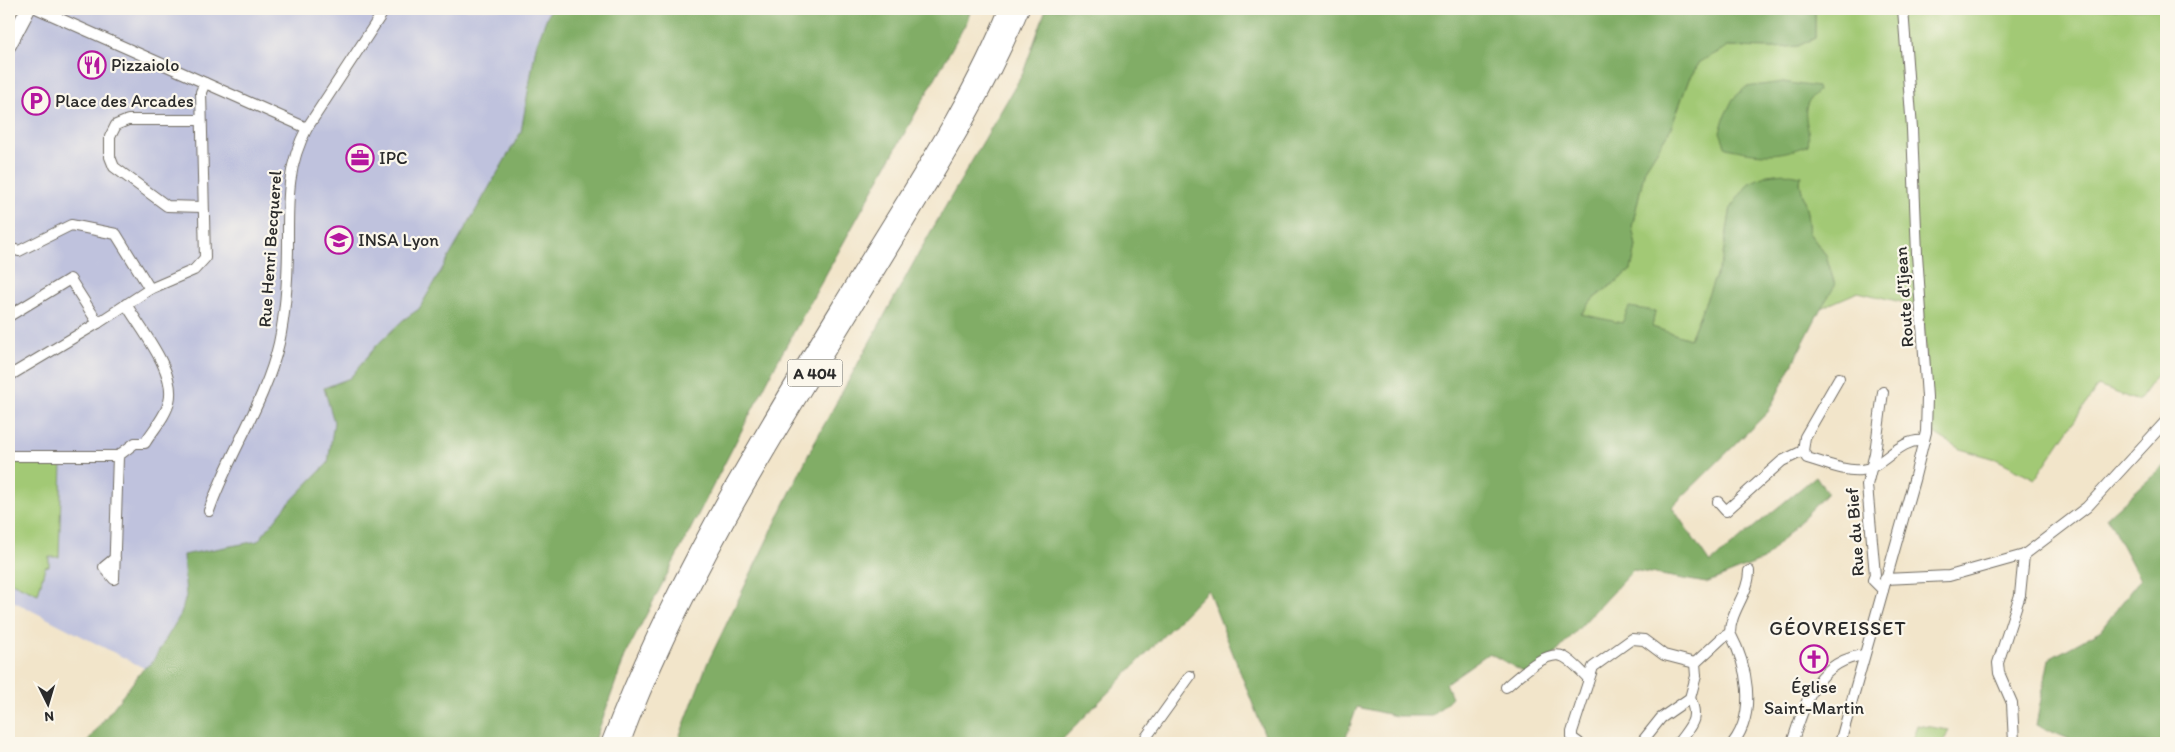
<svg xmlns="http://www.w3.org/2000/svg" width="2175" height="752" font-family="Itim,sans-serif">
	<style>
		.industrial { fill: #bfc2dd }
		.green { fill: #a2c974; stroke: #667a50 }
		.forest { fill: #81ad66; stroke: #566c48 }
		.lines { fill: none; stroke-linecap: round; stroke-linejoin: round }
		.minor-casing { stroke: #716c63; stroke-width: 12 }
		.major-casing { stroke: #716c63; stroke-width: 16 }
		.highway-casing { stroke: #716c63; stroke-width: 17 }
		.minor { stroke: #fff; stroke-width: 10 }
		.major { stroke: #fff; stroke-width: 14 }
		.highway { stroke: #fff; stroke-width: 15 }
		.labels { text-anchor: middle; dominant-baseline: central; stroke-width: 4.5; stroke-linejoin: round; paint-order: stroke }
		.shield { fill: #fbf7ec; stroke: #696865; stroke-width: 1 }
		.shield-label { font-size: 16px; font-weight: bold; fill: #2b2b2b }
		.poi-label { font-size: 18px; fill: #2b2b2b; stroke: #fbf7ec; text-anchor: start }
		.street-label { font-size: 18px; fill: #2b2b2b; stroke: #fbf7ec }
		.quarter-label { font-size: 20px; letter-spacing: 1px; fill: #2b2b2b; stroke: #fbf7ec }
	</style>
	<rect width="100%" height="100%" fill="#fbf7ec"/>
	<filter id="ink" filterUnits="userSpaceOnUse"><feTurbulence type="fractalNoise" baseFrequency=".02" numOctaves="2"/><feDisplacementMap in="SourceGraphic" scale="10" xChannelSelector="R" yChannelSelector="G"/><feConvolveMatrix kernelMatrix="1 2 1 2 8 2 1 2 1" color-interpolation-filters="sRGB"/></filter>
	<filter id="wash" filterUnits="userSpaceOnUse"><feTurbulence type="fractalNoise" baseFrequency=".0096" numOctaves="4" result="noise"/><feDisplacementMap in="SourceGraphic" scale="20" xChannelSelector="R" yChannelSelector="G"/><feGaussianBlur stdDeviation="1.12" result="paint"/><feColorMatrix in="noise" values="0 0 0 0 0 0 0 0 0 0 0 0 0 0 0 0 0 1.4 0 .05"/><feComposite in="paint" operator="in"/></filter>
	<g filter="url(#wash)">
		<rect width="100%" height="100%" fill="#f2e5ca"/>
		<polygon class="industrial" points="29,9 550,9 536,46 521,132 419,309 403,320 377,345 350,378 324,388 335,422 328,463 287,505 258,541 183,555 186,596 181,614 151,664 144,668 9,599 9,55"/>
		<g class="green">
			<polygon points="1815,9 2166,9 2164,365 2138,401 2098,386 2035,479 1996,459 1960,449 1929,430 1923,307 1858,292 1821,308 1835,285 1826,255 1809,233 1807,213 1800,183 1801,176 1731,207 1722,261 1690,339 1652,327 1655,311 1623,324 1581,315 1593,299 1631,270 1636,246 1632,227 1645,169 1671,128 1689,79 1700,62 1727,47 1774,48 1798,46 1815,38"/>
			<polygon points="9,461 62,461 59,557 49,557 49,566 45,567 38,594 9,581"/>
			<polygon points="1917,725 1949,730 1943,743 1911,743"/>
		</g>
		<g class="forest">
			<polygon points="550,9 971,9 967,21 776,364 625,656 594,743 86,743 144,668 151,664 181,614 186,596 183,555 258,541 287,505 328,463 334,422 324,388 350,378 377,345 403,320 419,309 521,132 536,46"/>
			<polygon points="1046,9 1815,9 1815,38 1798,46 1774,48 1727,47 1700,62 1689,79 1671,128 1645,169 1632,227 1636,246 1631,270 1593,299 1581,314 1622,323 1629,307 1655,311 1652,327 1690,339 1722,261 1731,207 1749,183 1767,175 1785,173 1801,176 1800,183 1807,213 1809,233 1826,255 1835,286 1821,308 1768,412 1672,507 1710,563 1816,476 1827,493 1763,560 1706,583 1633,570 1555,654 1527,674 1489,653 1446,683 1452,697 1433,716 1396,716 1357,707 1344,743 1268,743 1208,590 1059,743 677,743 707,664 814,443 930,233 1023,73"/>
			<path d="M 1783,82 L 1817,87 L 1818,91 C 1795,109 1812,124 1808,145 C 1776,158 1759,155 1726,148 L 1720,132 L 1725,115 L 1733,99 L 1746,87 Z"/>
			<polygon points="2166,464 2166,743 2069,743 2069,739 2036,725 2049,659 2100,631 2140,579 2107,517"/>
		</g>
	</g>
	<g filter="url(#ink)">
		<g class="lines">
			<g class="minor-casing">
				<g id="minor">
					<polyline points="38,9 307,128 385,9"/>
					<polyline points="201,120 128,120 116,125 110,137 110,157 114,167 167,206 203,207"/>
					<polyline points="9,248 19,251 71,225 116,234 150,289"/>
					<polyline points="9,316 70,279 98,323 9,376"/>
					<polyline points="98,323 150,289 194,270 205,258 201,92 205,83"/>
					<polyline points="1803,451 1805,437 1839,378"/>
					<polyline points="9,456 118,456"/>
					<path d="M 1718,502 L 1726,511 L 1782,461 L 1803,451 L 1807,458 C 1823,462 1844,472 1861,470 C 1884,468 1898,438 1924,441"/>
					<path d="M 209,511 C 228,455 266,401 279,343 C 286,310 288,276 288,241 C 288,200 287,165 307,128"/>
					<path d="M 115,558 L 104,567 L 114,579 L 118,456 L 135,443 L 145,443 C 152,431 166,416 169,402 C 177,372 141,330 126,304"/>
					<polyline points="1885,579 1949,576 2024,555 2087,507 2166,421"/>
					<polyline points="1883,590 1873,580 1875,575 1867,485 1875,453 1883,392"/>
					<path d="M 1730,633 C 1730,611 1749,594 1749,571"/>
					<path d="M 1506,687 C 1518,677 1547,648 1564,657 C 1572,661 1581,671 1588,678"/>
					<polyline points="1142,743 1190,676"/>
					<polyline points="1579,743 1572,738 1572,732 1593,667 1632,639 1644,640 1664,655 1695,663"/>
					<path d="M 1641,743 L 1661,718 L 1690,698 L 1696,676 L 1695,663 L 1722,638 L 1730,633 C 1747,665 1757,712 1733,743"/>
					<path d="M 1678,743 C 1690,726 1700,720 1690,698"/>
					<path d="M 1792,743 C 1805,704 1816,661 1864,655"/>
					<polyline points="1840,743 1914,480 1926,432 1927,397 1917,254 1912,129 1903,9"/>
					<polyline points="2014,743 2012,703 1999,673 1998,663 2020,595 2024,555"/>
				</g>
			</g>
			<g class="major-casing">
				<polyline id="major" points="9,45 28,9"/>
			</g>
			<g class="highway-casing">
				<g id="highway">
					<path d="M 609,743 C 676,567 774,415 871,255 C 920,175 972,96 1007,9"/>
					<path d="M 622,743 C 688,568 791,411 888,252 C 936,173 985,95 1021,9"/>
				</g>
			</g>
			<use href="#minor" class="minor"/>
			<use href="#major" class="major"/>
			<use href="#highway" class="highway"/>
		</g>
	</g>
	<defs>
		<g id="restaurant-ring" transform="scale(1.4375)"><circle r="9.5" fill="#fbf7ec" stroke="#b5179e" stroke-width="1.5"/><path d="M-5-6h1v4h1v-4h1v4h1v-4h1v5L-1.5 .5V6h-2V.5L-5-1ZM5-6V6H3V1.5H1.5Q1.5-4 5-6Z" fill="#b5179e"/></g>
		<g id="parking-ring" transform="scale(1.4375)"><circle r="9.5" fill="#fbf7ec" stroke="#b5179e" stroke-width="1.5"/><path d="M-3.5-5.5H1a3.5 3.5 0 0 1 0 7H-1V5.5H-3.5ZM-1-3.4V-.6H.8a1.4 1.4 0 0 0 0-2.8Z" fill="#b5179e"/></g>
		<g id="office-ring" transform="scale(1.4375)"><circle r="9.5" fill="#fbf7ec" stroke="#b5179e" stroke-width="1.5"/><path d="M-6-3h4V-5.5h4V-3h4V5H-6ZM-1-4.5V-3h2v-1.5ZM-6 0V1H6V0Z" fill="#b5179e"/></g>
		<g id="university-ring" transform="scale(1.4375)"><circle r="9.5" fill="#fbf7ec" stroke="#b5179e" stroke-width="1.5"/><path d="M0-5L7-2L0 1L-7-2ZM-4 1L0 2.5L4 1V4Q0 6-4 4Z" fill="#b5179e"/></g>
		<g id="church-ring" transform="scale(1.4375)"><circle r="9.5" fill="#fbf7ec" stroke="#b5179e" stroke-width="1.5"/><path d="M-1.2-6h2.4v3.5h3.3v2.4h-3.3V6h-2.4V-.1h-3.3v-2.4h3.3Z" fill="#b5179e"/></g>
	</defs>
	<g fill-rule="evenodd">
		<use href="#restaurant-ring" x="92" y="65"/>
		<use href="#parking-ring" x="36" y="101"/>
		<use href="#office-ring" x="360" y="158"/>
		<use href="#university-ring" x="339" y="240"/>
		<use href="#church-ring" x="1814" y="659"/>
	</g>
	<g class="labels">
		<rect class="shield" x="787.5" y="359.5" width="55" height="27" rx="4"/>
		<g class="shield-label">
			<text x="815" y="373">A 404</text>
		</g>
		<g class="poi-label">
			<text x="111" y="65">Pizzaiolo</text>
			<text x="55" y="101">Place des Arcades</text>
			<text x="379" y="158">IPC</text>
			<text x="358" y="240">INSA Lyon</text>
			<text x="1814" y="687" text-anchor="middle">Église<tspan x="1814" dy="21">Saint-Martin</tspan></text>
		</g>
		<g class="street-label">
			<text transform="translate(270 249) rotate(-86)">Rue Henri Becquerel</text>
			<text transform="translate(1904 297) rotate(-94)">Route d'Ijean</text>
			<text transform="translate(1855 532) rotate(-94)">Rue du Bief</text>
		</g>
		<g class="quarter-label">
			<text x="1838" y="628">GÉOVREISSET</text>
		</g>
	</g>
	<rect width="2175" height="752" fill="none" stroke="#fbf7ec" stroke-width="30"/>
	<g transform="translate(48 704) rotate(175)" stroke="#fbf7ec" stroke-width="4" paint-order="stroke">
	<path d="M0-4L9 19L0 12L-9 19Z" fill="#2b2b2b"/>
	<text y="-8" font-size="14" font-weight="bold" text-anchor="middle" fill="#2b2b2b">N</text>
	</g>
</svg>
